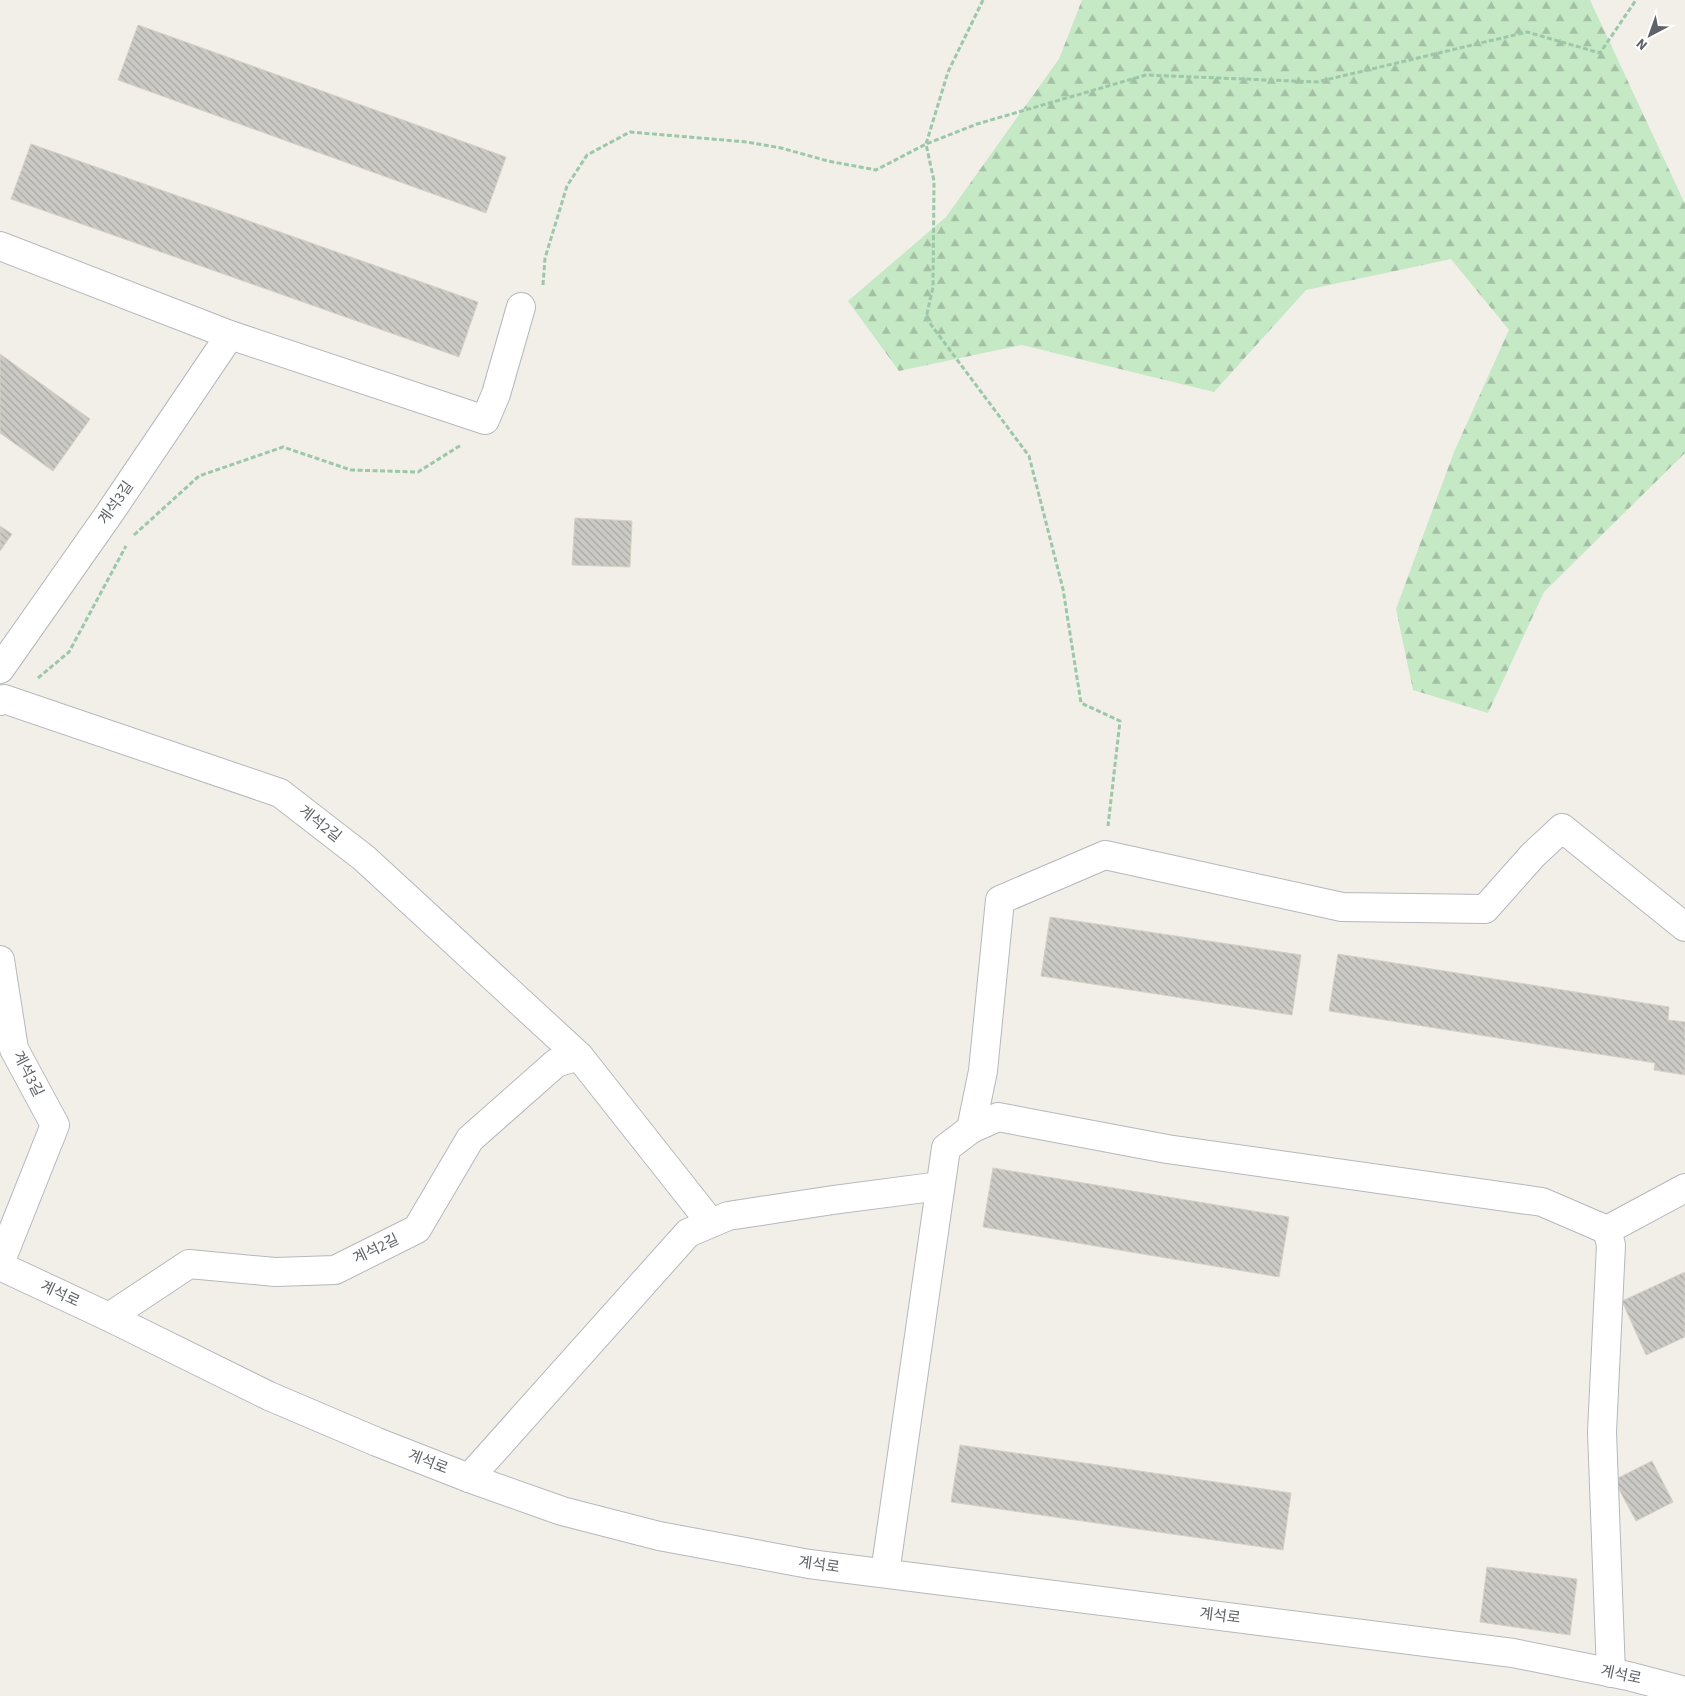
<svg xmlns="http://www.w3.org/2000/svg" width="1685" height="1696" font-family="'Source Sans 3','Noto Sans KR',sans-serif">
	<style>
		.forest { fill: url(#forest-firs) }
		.building { fill: url(#building-back-hatch); stroke: #d6d1c6 }
		.lines { fill: none; stroke-linecap: round; stroke-linejoin: round }
		.minor-casing { stroke: #b5b8bc; stroke-width: 30 }
		.path { stroke: #9cc7a9; stroke-width: 3; stroke-dasharray: 5 2.5; stroke-linecap: butt }
		.minor { stroke: #fff; stroke-width: 28 }
		.labels { text-anchor: middle; dominant-baseline: central; stroke-width: 4; stroke-linejoin: round; paint-order: stroke }
		.street-label { font-size: 15px; fill: #5f6368; stroke: #fff }
	</style>
	<defs>
		<pattern id="forest-firs" width="22" height="20" patternUnits="userSpaceOnUse" patternTransform="scale(1.25)"><rect width="22" height="20" fill="#c5e8c5"/><path d="M5 1l3.5 6h-7zM16 11l3.5 6h-7z" fill="#a3c0a4"/></pattern>
		<pattern id="building-back-hatch" width="6" height="6" patternUnits="userSpaceOnUse" patternTransform="scale(1.25)"><rect width="6" height="6" fill="#cccac5"/><path d="M-1 5l2 2M0 0l6 6M5-1l2 2" fill="none" stroke="#a9a8a4"/></pattern>
	</defs>
	<rect width="100%" height="100%" fill="#f1efe8"/>
	<polygon class="forest" points="1082,0 1590,0 1685,204 1685,453 1544,592 1488,713 1413,690 1396,609 1454,452 1509,330 1451,259 1306,290 1214,392 1022,345 899,371 848,301 946,217 1059,59"/>
	<g class="building">
		<polygon points="138,25 506,157 486,213 118,80"/>
		<polygon points="31,144 478,302 459,357 11,199"/>
		<polygon points="0,354 90,419 53,471 0,433"/>
		<polygon points="575,518 632,521 630,567 572,565"/>
		<polygon points="0,526 12,534 0,551"/>
		<polygon points="1050,917 1301,955 1292,1015 1041,976"/>
		<polygon points="1338,954 1669,1007 1668,1020 1685,1022 1685,1075 1654,1070 1655,1063 1329,1011"/>
		<polygon points="993,1168 1289,1217 1279,1277 983,1227"/>
		<polygon points="1685,1272 1685,1337 1646,1355 1622,1301"/>
		<polygon points="960,1445 1291,1493 1283,1550 951,1502"/>
		<polygon points="1652,1461 1673,1502 1636,1521 1614,1480"/>
		<polygon points="1487,1567 1577,1579 1570,1635 1480,1622"/>
	</g>
	<g class="lines">
		<g class="minor-casing">
			<g id="minor">
				<polyline points="0,246 230,335 485,420 496,394 521,307"/>
				<polyline points="0,669 109,514 230,335"/>
				<polyline points="0,701 4,699 280,793 364,858 579,1056 711,1223"/>
				<polyline points="0,960 14,1049 55,1125 0,1263"/>
				<polyline points="971,1129 983,1071 1000,900 1105,855 1342,907 1485,909 1533,855 1562,828 1685,927"/>
				<polyline points="1607,1230 1685,1188"/>
				<polyline points="0,1266 109,1317 269,1396 377,1442 469,1478 562,1511 659,1536 809,1564 1513,1653 1628,1676 1685,1691"/>
				<polyline points="109,1317 189,1264 275,1272 335,1270 417,1229 470,1139 556,1063 579,1056"/>
				<polyline points="469,1478 688,1233 728,1216 833,1200 940,1186"/>
				<polyline points="885,1573 946,1148 971,1129 998,1117 1167,1149 1542,1202 1607,1230 1611,1245 1602,1432 1611,1673"/>
			</g>
		</g>
		<g class="path">
			<polyline points="983,0 948,72 926,144 934,181 933,287 926,318 1029,456 1063,589 1081,703 1120,721 1108,826"/>
			<polyline points="543,285 545,258 567,186 587,155 630,132 747,142 781,148 828,161 876,170 926,144 977,124 1146,75 1317,82 1527,32 1600,53 1636,0"/>
			<polyline points="134,535 199,476 283,447 351,470 418,472 461,445"/>
			<polyline points="38,678 69,652 126,546"/>
		</g>
		<use href="#minor" class="minor"/>
	</g>
	<g class="labels">
		<g class="street-label">
			<text transform="translate(116 503) rotate(-55)">계석3길</text>
			<text transform="translate(320 824) rotate(38)">계석2길</text>
			<text transform="translate(28 1074) rotate(63)">계석3길</text>
			<text transform="translate(376 1249) rotate(-26)">계석2길</text>
			<text transform="translate(60 1294) rotate(25)">계석로</text>
			<text transform="translate(428 1462) rotate(21)">계석로</text>
			<text transform="translate(819 1565) rotate(8)">계석로</text>
			<text transform="translate(1220 1616) rotate(7)">계석로</text>
			<text transform="translate(1621 1675) rotate(12)">계석로</text>
		</g>
	</g>
	<g transform="translate(1650 35) rotate(221)" stroke="#ffffff" stroke-width="4" paint-order="stroke">
	<path d="M0-4L9 19L0 12L-9 19Z" fill="#5f6368"/>
	<text y="-8" font-size="14" font-weight="bold" text-anchor="middle" fill="#5f6368">N</text>
	</g>
</svg>
